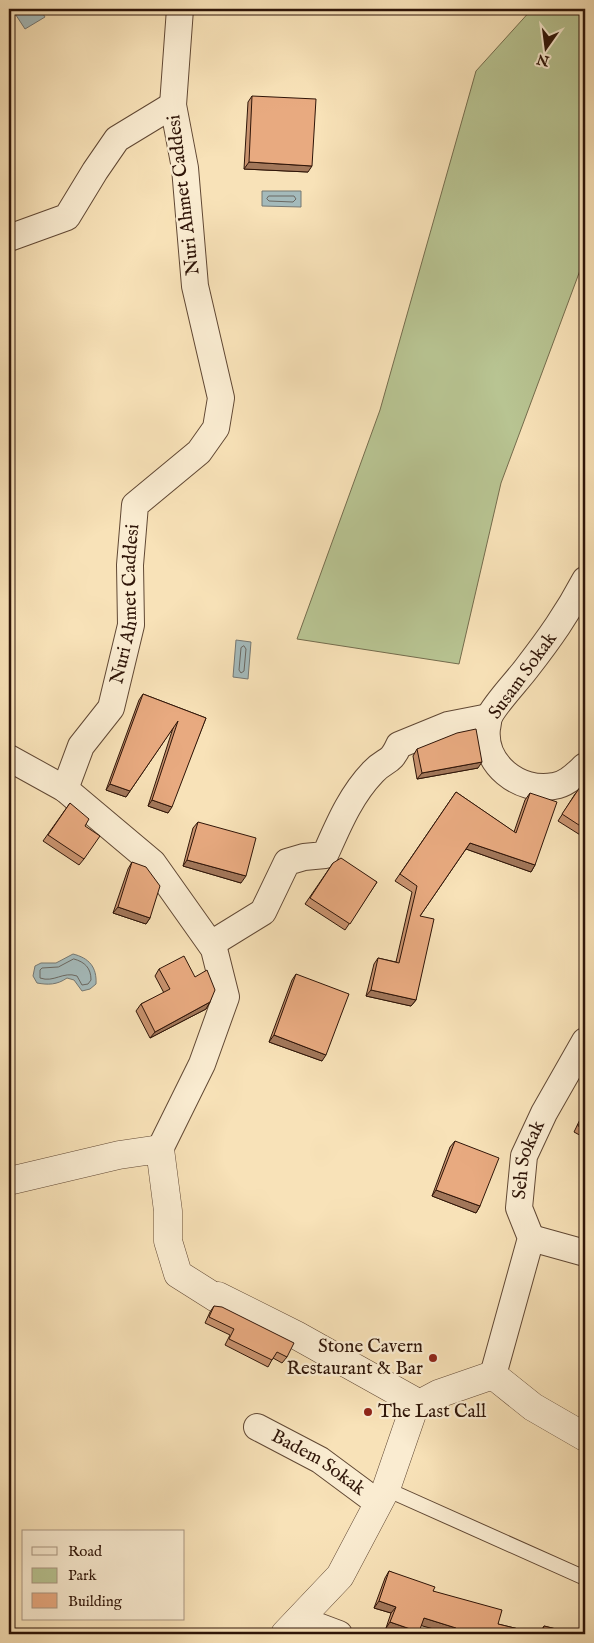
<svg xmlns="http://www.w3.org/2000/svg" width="594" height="1643" font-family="'IM FELL English',serif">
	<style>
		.green { fill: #b8c492; stroke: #746c4d }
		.water { fill: #a4babb; stroke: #757873 }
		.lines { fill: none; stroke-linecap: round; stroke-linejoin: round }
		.shore { stroke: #6a6862; stroke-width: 1 }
		.service-casing { stroke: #614834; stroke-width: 16 }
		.minor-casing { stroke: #614834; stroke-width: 28 }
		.tertiary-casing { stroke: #614834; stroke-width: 29 }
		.service { stroke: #faecd1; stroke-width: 14 }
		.minor { stroke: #faecd1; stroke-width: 26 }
		.tertiary { stroke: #faecd1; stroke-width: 28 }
		.wall { fill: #c8926e; stroke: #2f1508 }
		.shaded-wall { fill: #a2775a; stroke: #2f1508 }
		.building { fill: #e8aa80; stroke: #2f1508 }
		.poi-dot { fill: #8f2418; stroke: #faecd1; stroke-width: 2 }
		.labels { text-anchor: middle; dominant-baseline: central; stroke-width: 4.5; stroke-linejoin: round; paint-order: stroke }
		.street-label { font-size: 19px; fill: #2f1508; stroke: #faecd1 }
		.poi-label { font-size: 19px; fill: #2f1508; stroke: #faecd1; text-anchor: end }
	</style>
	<rect width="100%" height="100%" fill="#f8e2b8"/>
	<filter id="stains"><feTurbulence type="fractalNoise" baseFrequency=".004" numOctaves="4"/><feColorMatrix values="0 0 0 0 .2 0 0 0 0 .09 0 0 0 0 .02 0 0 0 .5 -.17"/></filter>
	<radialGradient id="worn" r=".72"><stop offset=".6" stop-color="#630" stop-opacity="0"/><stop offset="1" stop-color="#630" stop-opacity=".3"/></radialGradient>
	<polygon class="green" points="532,9 585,9 585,257 501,483 459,664 297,639 380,410 476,71"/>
	<g class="water">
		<polygon points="12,9 40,9 45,17 25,29"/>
		<polygon points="262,191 301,191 301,207 262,206"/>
		<polygon points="236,640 251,642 248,679 233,677"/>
		<path d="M 73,954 C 89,958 97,967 96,984 L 90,989 L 82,991 L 74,980 L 67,978 C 57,985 48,985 37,983 L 33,976 L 35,966 L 41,963 L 56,963 Z"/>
	</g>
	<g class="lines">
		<g class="shore">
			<polygon points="269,196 294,196 296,199 293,202 269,201 267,199"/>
			<polygon points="244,646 246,649 244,671 241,673 239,670 241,648"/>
			<path d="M 74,959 C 85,962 91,968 91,980 L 88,984 L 82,985 L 77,976 C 63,971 54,983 40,978 L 40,970 L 42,968 L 58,967 Z"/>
		</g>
		<g class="service-casing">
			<polyline id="service" points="386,1489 585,1578"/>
		</g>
		<g class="minor-casing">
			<g id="minor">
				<polyline points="9,238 67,217 95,171 117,139 173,105"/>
				<path d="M 585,580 C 567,614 550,638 526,669 C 517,681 495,704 489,717 C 488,720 488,725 487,728 C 483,764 519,793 554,786 C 567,784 575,775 585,766"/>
				<polyline points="9,758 65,789 153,863 214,949 226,997 202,1064 160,1149"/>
				<path id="s1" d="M 65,789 L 81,746 L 111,708 L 131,625 L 130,565 L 135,505 L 199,452 L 216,428 L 221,398 L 195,286 L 185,168 L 173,105 L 180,9"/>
				<path d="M 211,944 L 263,912 L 287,862 L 304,857 L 325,855 C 338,826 350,796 373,772 C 386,758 390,765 399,745 L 448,725 L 489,717"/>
				<polyline points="531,1238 585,1253"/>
				<path id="s2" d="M 493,1375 L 531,1238 L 519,1208 L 524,1156 L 544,1113 L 585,1041"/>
				<path id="s3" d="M 257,1427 L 320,1460 L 378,1503"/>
				<polyline points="299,1619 339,1634"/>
			</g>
		</g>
		<g class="tertiary-casing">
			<g id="tertiary">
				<polyline points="9,1181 119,1155 160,1149 168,1211 168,1241 178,1274 216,1298 218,1296 296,1335 416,1402"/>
				<polyline points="416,1402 423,1402 438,1394 493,1375 533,1407 585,1437"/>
				<polyline points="285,1634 340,1576 386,1489 416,1402"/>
			</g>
		</g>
		<use href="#service" class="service"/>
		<use href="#minor" class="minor"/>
		<use href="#tertiary" class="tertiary"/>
	</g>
	<g class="wall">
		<polygon points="252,96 308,172 244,169 248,102"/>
		<polygon points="143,694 206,718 168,813 148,806 173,728 126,797 106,790 139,700"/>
		<polygon points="417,749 478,768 417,779 413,756"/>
		<polygon points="585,783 585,838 558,821 575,794"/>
		<polygon points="456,792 514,832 525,800 530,793 535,865 531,872 466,849 420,916 416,1000 411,1006 366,996 374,964 378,958 396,962 412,892 395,881"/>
		<polygon points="70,803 85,826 84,859 79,865 43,841"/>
		<polygon points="198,822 241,883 183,866 193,828"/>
		<polygon points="132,862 150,918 146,924 113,913 128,869"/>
		<polygon points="333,863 377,882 345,930 305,904"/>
		<polygon points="159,969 195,977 210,1002 206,1009 150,1038 136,1011 141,1004 164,993 155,976"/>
		<polygon points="296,974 322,1061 269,1042 292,980"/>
		<polygon points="585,1109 585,1138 574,1132"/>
		<polygon points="455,1141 480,1206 476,1213 432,1196 450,1147"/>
		<polygon points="214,1306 287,1357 282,1363 273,1358 268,1367 225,1345 230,1335 205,1323 210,1312"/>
		<polygon points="389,1571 433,1591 498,1624 539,1634 540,1632 544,1626 576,1634 452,1634 421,1625 417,1634 403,1634 386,1628 391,1613 374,1608 385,1578"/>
	</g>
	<g class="shaded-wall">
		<polygon points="249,162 312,166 308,172 244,169"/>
		<polygon points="482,762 478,768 417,779 422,773"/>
		<polygon points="110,784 130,791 126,797 106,790"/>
		<polygon points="152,800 172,807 168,813 148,806"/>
		<polygon points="470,843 535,865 531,872 466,849"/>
		<polygon points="187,860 246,876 241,883 183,866"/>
		<polygon points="118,907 150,918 146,924 113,913"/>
		<polygon points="371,990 416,1000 411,1006 366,996"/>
		<polygon points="210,1002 206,1009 150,1038 155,1032"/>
		<polygon points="274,1035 326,1055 322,1061 269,1042"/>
		<polygon points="436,1190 480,1206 476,1213 432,1196"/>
		<polygon points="379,1601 396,1607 391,1613 374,1608"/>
		<polygon points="424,1618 456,1628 452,1634 419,1625"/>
		<polygon points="390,1622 419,1632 417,1634 403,1634 386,1628"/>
		<polygon points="455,1632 464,1634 454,1634"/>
	</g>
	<g class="building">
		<polygon points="252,96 316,99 312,166 249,162"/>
		<polygon points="143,694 206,718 172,807 152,800 178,721 130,791 110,784"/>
		<polygon points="476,729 482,762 422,773 417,749 457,733"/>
		<polygon points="585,783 585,829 562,814 580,787"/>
		<polygon points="456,792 516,833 530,793 557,802 535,865 470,843 420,916 434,919 416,1000 371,990 378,958 399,963 417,886 400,874"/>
		<polygon points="70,803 89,819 85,826 100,836 84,859 48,835"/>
		<polygon points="198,822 256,838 246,876 187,860"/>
		<polygon points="341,858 377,882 350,924 310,898 333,863"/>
		<polygon points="132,862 146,867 160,886 150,918 118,907"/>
		<polygon points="184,956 195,977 207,970 215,990 210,1002 155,1032 141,1004 170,989 159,969"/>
		<polygon points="296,974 349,994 326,1055 274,1035"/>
		<polygon points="585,1112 585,1129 578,1126"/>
		<polygon points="455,1141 499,1158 480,1206 436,1190"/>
		<polygon points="214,1306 222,1307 294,1343 287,1357 277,1352 272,1360 229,1339 234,1329 209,1317"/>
		<polygon points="389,1571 435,1587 433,1591 502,1610 498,1624 539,1634 464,1634 455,1632 456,1628 424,1618 419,1632 390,1622 396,1607 379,1601"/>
		<polygon points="544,1626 576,1634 542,1634"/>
	</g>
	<g class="poi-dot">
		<circle cx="433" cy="1358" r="5"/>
		<circle cx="368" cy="1412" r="5"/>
	</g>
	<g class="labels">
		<g class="street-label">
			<text transform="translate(184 195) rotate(-97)">Nuri Ahmet Caddesi</text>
			<text stroke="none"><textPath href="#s1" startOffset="200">Nuri Ahmet Caddesi</textPath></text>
			<text transform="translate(523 676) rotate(-54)">Susam Sokak</text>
			<text stroke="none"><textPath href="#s2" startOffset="224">Seh Sokak</textPath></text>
			<text stroke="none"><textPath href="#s3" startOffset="71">Badem Sokak</textPath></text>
		</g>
		<g class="poi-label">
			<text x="423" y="1347">Stone Cavern<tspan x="423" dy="22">Restaurant &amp; Bar</tspan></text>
			<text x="378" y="1412" text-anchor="start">The Last Call</text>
		</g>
	</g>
	<rect width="594" height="1643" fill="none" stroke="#f8e2b8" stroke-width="30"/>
	<rect x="10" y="10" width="574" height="1623" fill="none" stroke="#2f1508" stroke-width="2.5"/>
	<rect x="15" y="15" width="564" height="1613" fill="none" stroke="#2f1508"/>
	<rect x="22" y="1530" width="162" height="90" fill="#faecd1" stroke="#a99681"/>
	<rect x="32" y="1547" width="25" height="8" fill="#faecd1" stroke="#a99681"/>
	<text x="68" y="1556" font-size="15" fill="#2f1508">Road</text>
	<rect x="32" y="1568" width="25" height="15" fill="#b8c492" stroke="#a99681"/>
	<text x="68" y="1580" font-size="15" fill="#2f1508">Park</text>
	<rect x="32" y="1593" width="25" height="15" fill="#e8aa80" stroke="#a99681"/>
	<text x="68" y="1606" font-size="15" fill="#2f1508">Building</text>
	<g transform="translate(546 48) rotate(194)" stroke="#faecd1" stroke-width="4" paint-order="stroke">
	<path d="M0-4L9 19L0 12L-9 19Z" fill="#2f1508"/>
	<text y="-8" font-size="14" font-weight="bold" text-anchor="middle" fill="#2f1508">N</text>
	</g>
	<rect width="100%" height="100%" filter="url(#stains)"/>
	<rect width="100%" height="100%" fill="url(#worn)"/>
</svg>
